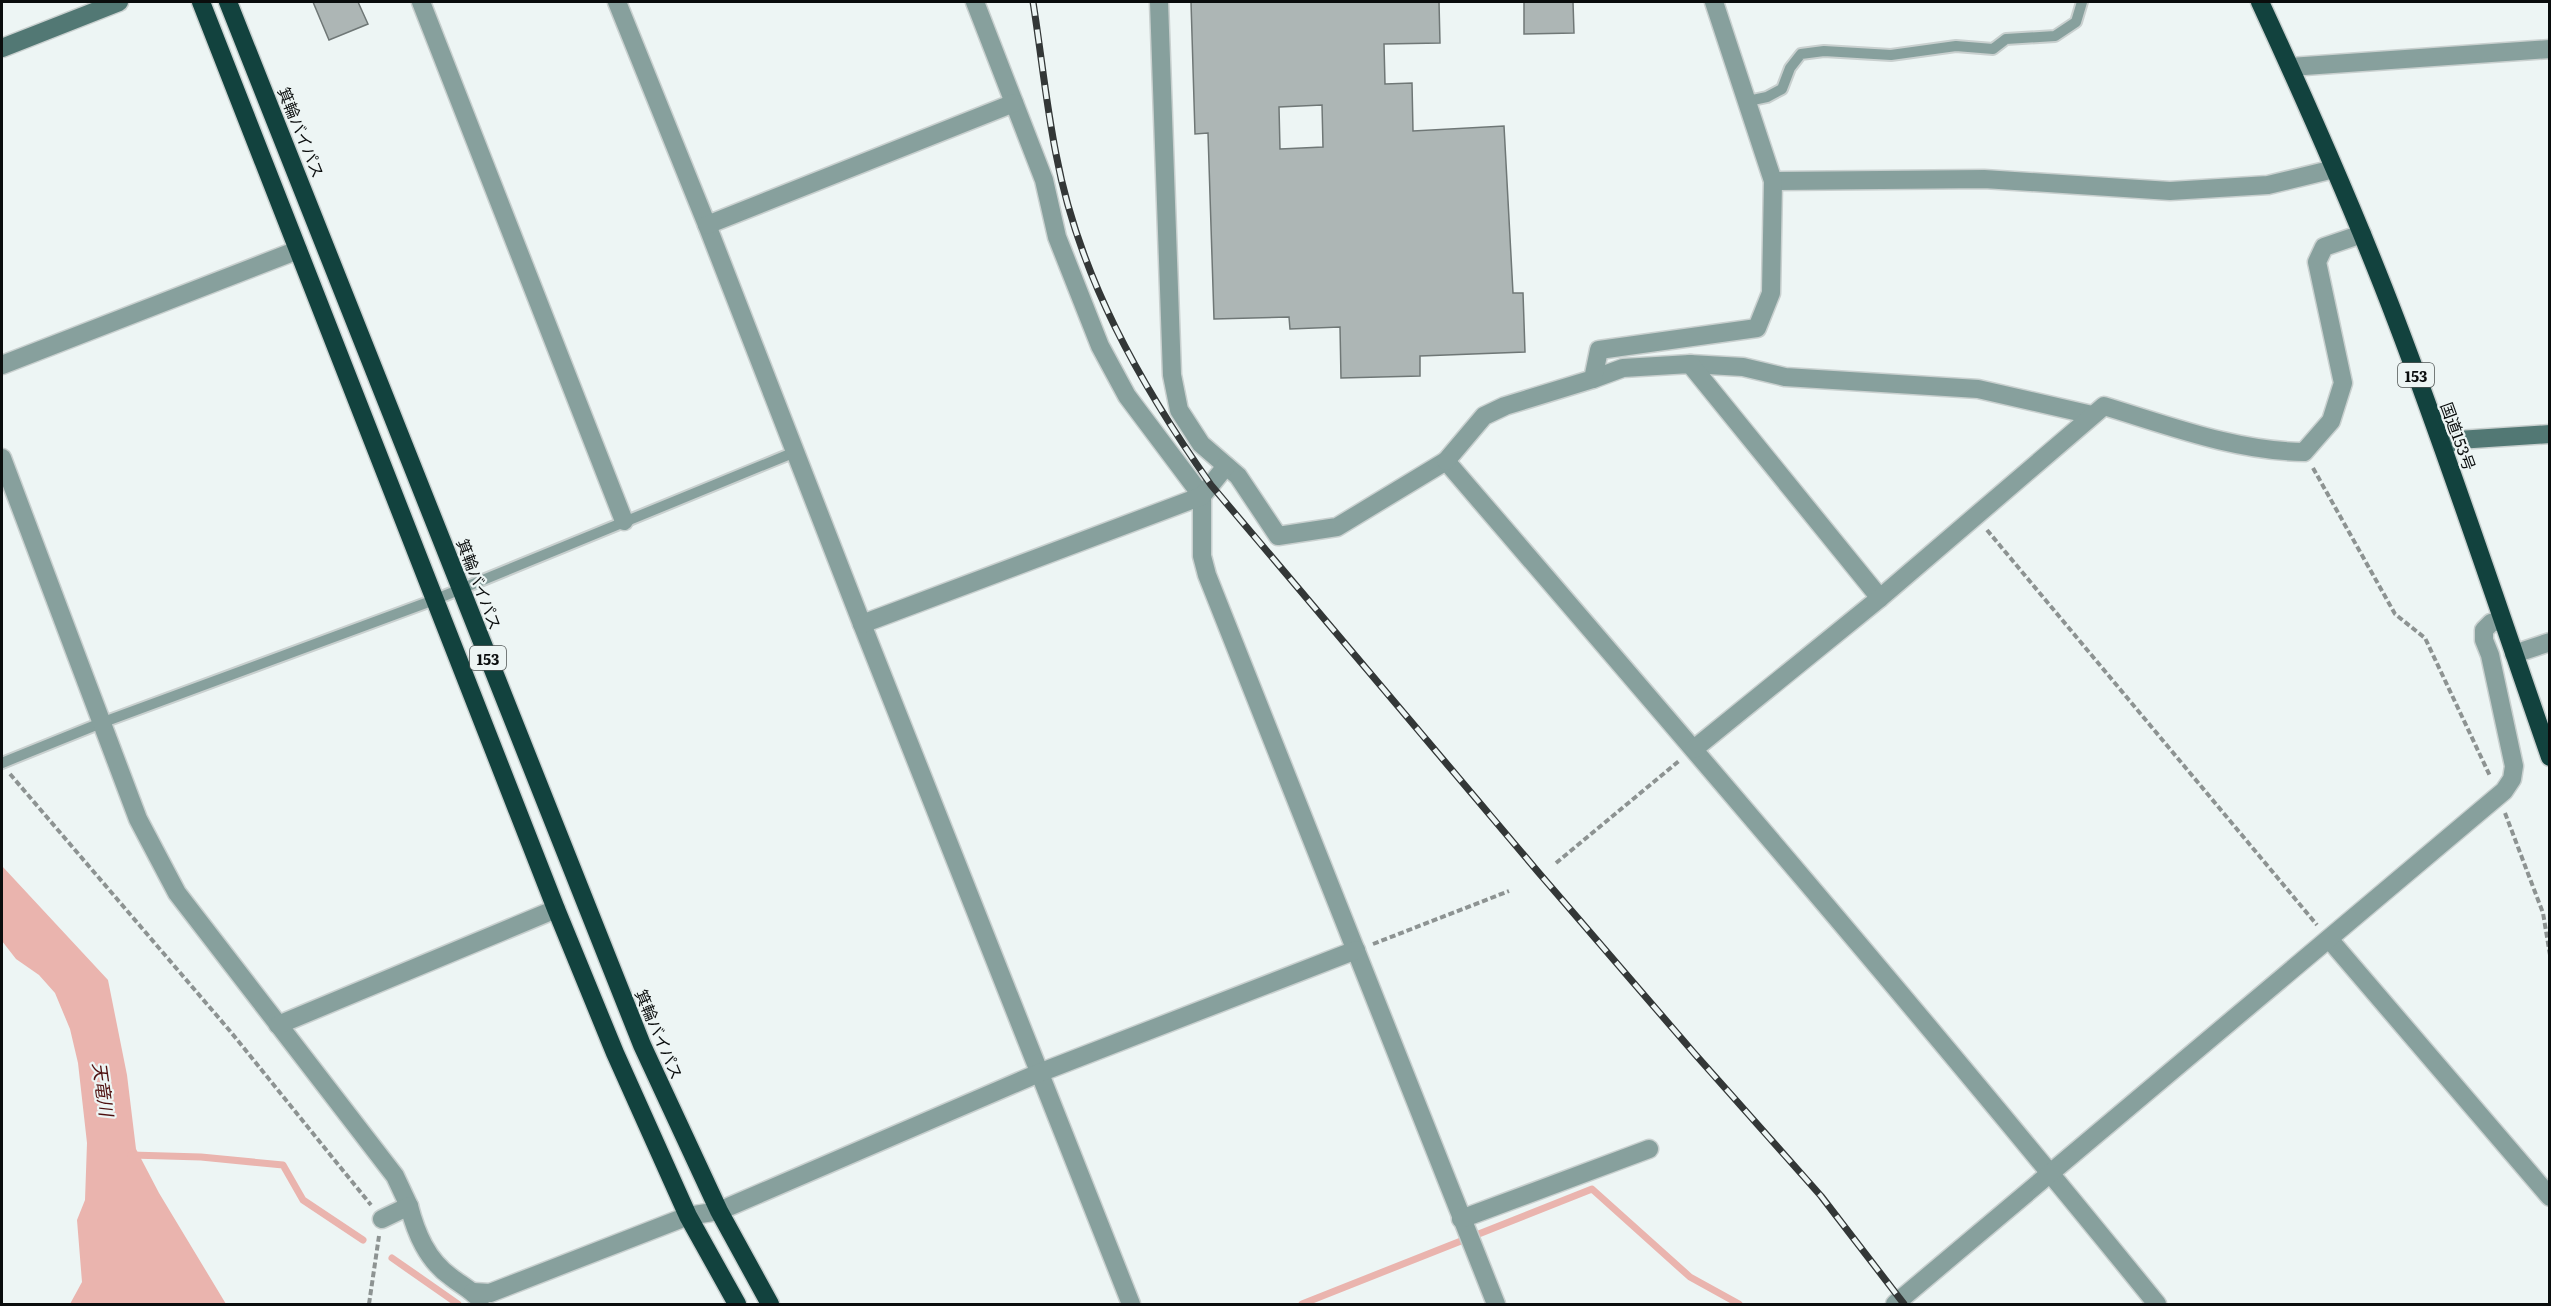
<svg xmlns="http://www.w3.org/2000/svg" width="2551" height="1306" font-family="Literata,'Noto Sans JP',serif">
	<style>
		.water { fill: #eab4ae }
		.lines { fill: none; stroke-linecap: round; stroke-linejoin: round }
		.stream { stroke: #eab4ae; stroke-width: 7 }
		.building { fill: #adb6b5; stroke: #6f7776; stroke-width: 1.5; fill-rule: evenodd }
		.lane-casing { stroke: #c9d0cf; stroke-width: 14 }
		.street-casing { stroke: #c9d0cf; stroke-width: 21 }
		.secondary-casing { stroke: #c9d0cf; stroke-width: 21 }
		.highway-casing { stroke: #c9d0cf; stroke-width: 21 }
		.path { stroke: #8d9392; stroke-width: 4; stroke-dasharray: 6 3; stroke-linecap: butt }
		.lane { stroke: #87a09d; stroke-width: 10 }
		.street { stroke: #87a09d; stroke-width: 18 }
		.secondary { stroke: #527874; stroke-width: 18 }
		.highway { stroke: #12423e; stroke-width: 18 }
		.rail-casing { stroke: #333737; stroke-width: 7 }
		.rail { stroke: #edf5f4; stroke-width: 4.5; stroke-dasharray: 14; stroke-linecap: butt }
		.labels { text-anchor: middle; dominant-baseline: central; stroke-width: 4.5; stroke-linejoin: round; paint-order: stroke }
		.shield { fill: #edf5f4; stroke: #4e5352; stroke-width: 1.5 }
		.shield-label { font-size: 15px; font-weight: bold; fill: #0a0d0d }
		.street-label { font-size: 16px; fill: #0a0d0d; stroke: #edf5f4 }
		.water-label { font-size: 18px; font-style: italic; fill: #4f100f; stroke: #edf5f4 }
	</style>
	<rect width="100%" height="100%" fill="#edf5f4"/>
	<polygon class="water" points="2,866 108,980 127,1075 136,1149 159,1193 226,1304 70,1304 82,1282 77,1220 85,1200 87,1143 78,1063 70,1029 55,993 39,975 16,959 2,941"/>
	<g class="lines">
		<g class="stream">
			<polyline points="131,1155 201,1157 283,1165 303,1200 363,1240"/>
			<polyline points="392,1258 458,1304"/>
			<polyline points="1302,1304 1592,1189 1690,1277 1739,1304"/>
		</g>
	</g>
	<g class="building">
		<polygon points="313,2 358,2 368,24 329,40"/>
		<path d="M 1191,2 L 1439,2 L 1440,43 L 1384,44 L 1385,84 L 1412,83 L 1413,131 L 1504,126 L 1513,293 L 1523,293 L 1525,352 L 1420,356 L 1420,376 L 1341,378 L 1340,327 L 1290,329 L 1289,317 L 1214,319 L 1208,133 L 1195,134 ZM 1322,105 L 1323,147 L 1280,149 L 1279,107 Z"/>
		<polygon points="1524,2 1573,2 1574,33 1524,34"/>
	</g>
	<g class="lines">
		<g class="lane-casing">
			<g id="lane">
				<polyline points="1748,101 1767,97 1782,89 1790,68 1801,54 1824,51 1891,55 1956,46 1993,49 2006,39 2055,36 2076,22 2082,2"/>
				<polyline points="2,763 101,723 434,600 795,452"/>
			</g>
		</g>
		<g class="street-casing">
			<g id="street">
				<polyline points="421,2 624,521"/>
				<polyline points="617,2 707,225 862,624 1131,1304"/>
				<polyline points="975,2 1044,180 1057,237 1100,346 1127,396 1202,496 1202,556 1207,575 1496,1304"/>
				<path d="M 1159,2 L 1172,375 L 1179,410 L 1201,444 L 1238,476 L 1278,536 L 1337,527 L 1446,461 C 1686,740 1926,1019 2157,1304"/>
				<polyline points="2290,67 2550,49"/>
				<polyline points="1773,181 1984,179 2170,191 2268,185 2334,169"/>
				<polyline points="707,225 1014,103"/>
				<polyline points="1690,364 1743,367 1785,377 1978,389 2092,415"/>
				<polyline points="2,365 298,250"/>
				<polyline points="1593,379 1623,368 1690,364 1880,598"/>
				<polyline points="2,458 138,819 177,893 395,1176 409,1206"/>
				<polyline points="1446,461 1484,416 1505,406 1593,379 1599,350 1757,328 1771,293 1773,181 1714,2"/>
				<polyline points="862,624 1202,496 1226,466"/>
				<polyline points="2514,654 2550,642"/>
				<path d="M 1694,749 L 1880,598 L 2104,406 C 2170,426 2235,451 2304,452 L 2331,421 L 2343,383 L 2317,262 L 2324,247 L 2362,234"/>
				<polyline points="2329,939 2550,1197"/>
				<polyline points="278,1025 556,909"/>
				<path d="M 382,1219 L 409,1206 C 416,1233 427,1260 451,1277 C 461,1285 472,1290 480,1300"/>
				<polyline points="1461,1219 1649,1149"/>
				<polyline points="473,1292 490,1293 688,1216 719,1211 1039,1073 1356,950"/>
				<polyline points="1895,1304 2504,791 2512,779 2514,766 2490,655 2484,640 2484,630 2491,623 2502,620"/>
			</g>
		</g>
		<g class="secondary-casing">
			<g id="secondary">
				<polyline points="2,48 119,2"/>
				<polyline points="2443,446 2458,440 2550,434"/>
			</g>
		</g>
		<g class="highway-casing">
			<g id="highway">
				<polyline points="201,2 556,909 615,1053 688,1216 737,1304"/>
				<polyline points="228,2 642,1045 719,1211 770,1304"/>
				<path d="M 2260,2 C 2308,106 2355,212 2396,320 C 2451,464 2499,611 2550,757"/>
			</g>
		</g>
		<g class="path">
			<polyline points="2313,468 2395,614 2425,638 2490,776"/>
			<polyline points="1987,530 2317,925"/>
			<polyline points="10,774 230,1031 371,1205"/>
			<polyline points="2505,813 2543,913 2550,955"/>
			<polyline points="1556,863 1679,761"/>
			<polyline points="1373,944 1509,891"/>
			<polyline points="369,1304 379,1236"/>
		</g>
		<use href="#lane" class="lane"/>
		<use href="#street" class="street"/>
		<use href="#secondary" class="secondary"/>
		<use href="#highway" class="highway"/>
		<g class="rail-casing">
			<path id="rail" d="M 1033,2 C 1041,52 1046,104 1056,154 C 1079,277 1140,384 1211,485 L 1539,873 L 1694,1053 L 1821,1196 L 1904,1304"/>
		</g>
		<use href="#rail" class="rail"/>
	</g>
	<g class="labels">
		<g class="shield">
			<rect x="2398" y="363" width="36" height="24" rx="4.5"/>
			<rect x="470" y="646" width="36" height="24" rx="4.5"/>
		</g>
		<g class="shield-label">
			<text x="2416" y="375">153</text>
			<text x="488" y="658">153</text>
		</g>
		<g class="street-label">
			<text transform="translate(302 132) rotate(68)">箕輪バイパス</text>
			<text transform="translate(2459 436) rotate(70)">国道153号</text>
			<text transform="translate(480 584) rotate(69)">箕輪バイパス</text>
			<text transform="translate(660 1034) rotate(67)">箕輪バイパス</text>
		</g>
		<g class="water-label">
			<text transform="translate(104 1089) rotate(82)">天竜川</text>
		</g>
	</g>
	<rect width="2551" height="1306" fill="none" stroke="#0a0d0d" stroke-width="6"/>
</svg>
